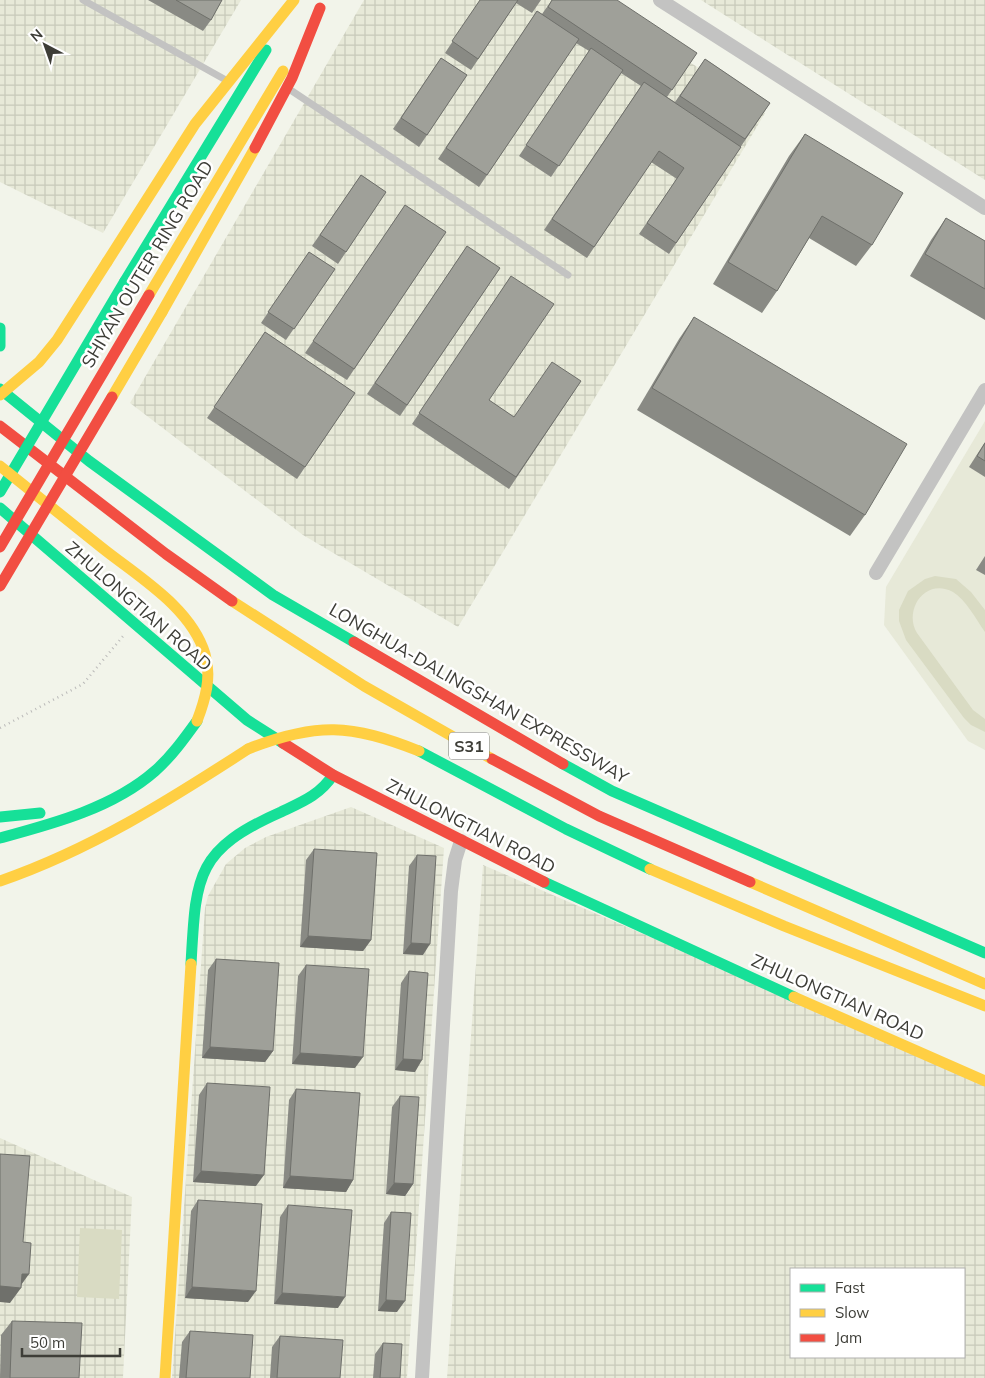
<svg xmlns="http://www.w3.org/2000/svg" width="985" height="1378" font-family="Mulish,sans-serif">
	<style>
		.built { fill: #e7e9d8 }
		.industrial { fill: url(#industrial-grid); fill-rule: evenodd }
		.grass { fill: #d9dbc3 }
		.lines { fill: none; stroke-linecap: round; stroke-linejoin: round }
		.path { stroke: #bbbab9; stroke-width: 2.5; stroke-dasharray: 1 4; stroke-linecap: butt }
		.lane { stroke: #c3c3c2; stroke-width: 7 }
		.street { stroke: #c3c3c2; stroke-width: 14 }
		.fast { stroke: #16e098; stroke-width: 11 }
		.slow { stroke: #ffcf43; stroke-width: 11 }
		.jam { stroke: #f24e42; stroke-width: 11 }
		.fast-bridge { stroke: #16e098; stroke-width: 11 }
		.slow-bridge { stroke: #ffcf43; stroke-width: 11 }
		.jam-bridge { stroke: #f24e42; stroke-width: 11 }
		.wall { fill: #898a84 }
		.shaded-wall { fill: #6f706b }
		.building { fill: #9fa099; stroke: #6f706b }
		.labels { text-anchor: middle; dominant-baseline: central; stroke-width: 5; stroke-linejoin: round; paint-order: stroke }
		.shield { fill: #fff; stroke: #777773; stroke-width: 1 }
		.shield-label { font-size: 16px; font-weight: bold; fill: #3d3d37 }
		.street-label { font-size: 18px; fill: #3d3d37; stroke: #fff }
	</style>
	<defs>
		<pattern id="industrial-grid" width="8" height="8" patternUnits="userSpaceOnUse" patternTransform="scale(1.25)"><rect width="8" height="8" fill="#e7e9d8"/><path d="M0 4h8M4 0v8" fill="none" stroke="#c7c9ba"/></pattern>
	</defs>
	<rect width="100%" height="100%" fill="#f2f4ea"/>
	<polygon class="built" points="985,421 985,750 968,741 884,625 886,587"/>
	<g class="industrial">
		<polygon points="0,0 241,0 103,233 0,182"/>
		<polygon points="364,0 598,0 765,113 458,627 303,535 130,403"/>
		<polygon points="701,0 985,0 985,180"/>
		<polygon points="351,807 444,848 407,1378 172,1378 205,908 208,896 226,864 245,848 266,837"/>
		<path d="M 483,865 L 985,1081 L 985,1378 L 447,1378 ZM 791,1269 L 964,1269 L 964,1357 L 791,1357 Z"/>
		<polygon points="0,1138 132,1197 123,1378 0,1378"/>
	</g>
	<g class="grass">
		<path d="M 935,576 L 956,579 L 971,592 L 985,610 L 985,632 C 976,619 966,600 953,592 C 926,577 903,609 917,633 L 973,710 L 985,719 L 985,732 L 971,725 L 964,718 L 906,640 L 899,621 L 899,610 L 908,591 L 925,579 Z"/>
		<polygon points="80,1228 122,1230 119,1299 77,1297"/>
	</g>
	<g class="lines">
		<polyline class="path" points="0,728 83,684 124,635"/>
		<g class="lane">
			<polyline points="83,0 224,79"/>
			<polyline points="292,91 568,275"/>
		</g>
		<g class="street">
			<polyline points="660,0 985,208"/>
			<polyline points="876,573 985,390"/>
			<polyline points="422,1378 451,891 455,860 461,841"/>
		</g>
		<g class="fast">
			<polyline points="125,281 266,50"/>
			<polyline points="0,328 0,346"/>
			<polyline points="0,389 89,461 273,595 354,642"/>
			<polyline points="0,508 247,720 283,743"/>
			<polyline points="419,751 566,829 650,869"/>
			<polyline points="563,764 612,791 985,953"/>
			<polyline points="0,817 40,813"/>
			<path d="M 0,838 C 52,824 113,808 155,771 C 171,757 184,739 197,721"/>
			<polyline points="544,882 794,997"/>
			<path d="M 191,964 C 196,876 195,850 281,812 C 302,802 320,795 333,775"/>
		</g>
		<g class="slow">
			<polyline points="107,262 195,124 294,0"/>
			<polyline points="149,295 283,71"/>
			<polyline points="162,312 255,148"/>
			<polyline points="232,601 364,686 492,759"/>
			<polyline points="650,869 784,926 985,1006"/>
			<path d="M 0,881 C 90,850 168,801 248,749"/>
			<polyline points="750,882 985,984"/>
			<polyline points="794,997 985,1081"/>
			<polyline points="165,1378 191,964"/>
		</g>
		<g class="jam">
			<polyline points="255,148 292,78 320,8"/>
			<polyline points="0,426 166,554 232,601"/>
			<polyline points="354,642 563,764"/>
			<polyline points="283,743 333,775 544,882"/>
			<polyline points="492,759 599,816 750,882"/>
		</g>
		<polyline class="fast-bridge" points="0,492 125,281"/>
		<g class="slow-bridge">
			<polyline points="0,395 39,362 57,340 107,262"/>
			<polyline points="112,397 162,312"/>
			<path d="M 0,466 C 34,493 67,520 101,547 C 137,576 191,607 205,654 C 212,677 205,700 197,721"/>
			<path d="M 248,749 C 316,722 352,724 419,751"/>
		</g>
		<g class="jam-bridge">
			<polyline points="0,547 149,295"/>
			<polyline points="0,586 112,397"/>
		</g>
	</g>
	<g class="wall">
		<polygon points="148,0 222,0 211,20 203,31"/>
		<polygon points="480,0 541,0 532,13 516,3 471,70 445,53"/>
		<polygon points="552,0 697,53 667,97 675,102 705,59 770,103 669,254 639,234 677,179 651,162 587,258 544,230 641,86 621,73 551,177 519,156 589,51 576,43 479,187 438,159 537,11 542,14"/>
		<polygon points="441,58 467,75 419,147 393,129"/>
		<polygon points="805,134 872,245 856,266 809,238 777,291 762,313 713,284 789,156"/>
		<polygon points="361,175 386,192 338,264 312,246"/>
		<polygon points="405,205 446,232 347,380 305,353"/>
		<polygon points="946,218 985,241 985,320 910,276 931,240"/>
		<polygon points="467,246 500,268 400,416 367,394"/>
		<polygon points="309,252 335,269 286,340 261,323"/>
		<polygon points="511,276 489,400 514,417 581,381 509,489 412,424"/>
		<polygon points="694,317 865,515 850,536 637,410 679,339"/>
		<polygon points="265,332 355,393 297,479 207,418"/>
		<polygon points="985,442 985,477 969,467"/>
		<polygon points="985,556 985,575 976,570"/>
		<polygon points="314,849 371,940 363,951 300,947 306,860"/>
		<polygon points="417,855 423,955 403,954 409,866"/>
		<polygon points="216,959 273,1051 265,1062 202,1058 208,970"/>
		<polygon points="306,965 355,1068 292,1064 298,976"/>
		<polygon points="409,971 415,1072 395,1070 401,983"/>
		<polygon points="207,1083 256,1186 193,1182 199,1095"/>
		<polygon points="296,1089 353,1180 346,1192 283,1188 289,1100"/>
		<polygon points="400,1096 413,1184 405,1196 386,1194 392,1107"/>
		<polygon points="198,1200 248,1302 185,1298 191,1211"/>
		<polygon points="288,1205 338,1308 274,1304 280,1217"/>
		<polygon points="391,1212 397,1312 378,1311 384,1223"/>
		<polygon points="12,1321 79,1378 0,1378 1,1335"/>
		<polygon points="190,1331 250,1378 179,1378 182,1342"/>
		<polygon points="280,1336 340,1378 270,1378 272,1347"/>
		<polygon points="383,1343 400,1378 373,1378 375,1354"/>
	</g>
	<g class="shaded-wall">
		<polygon points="308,936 371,940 363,951 300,947"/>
		<polygon points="411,943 430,944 423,955 403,954"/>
		<polygon points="210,1047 273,1051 265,1062 202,1058"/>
		<polygon points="300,1053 363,1057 355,1068 292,1064"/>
		<polygon points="403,1059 422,1060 415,1072 395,1070"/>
		<polygon points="201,1171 264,1175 256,1186 193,1182"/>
		<polygon points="290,1176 353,1180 346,1192 283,1188"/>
		<polygon points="394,1183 413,1184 405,1196 386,1194"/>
		<polygon points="22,1274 29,1274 19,1288 21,1288 10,1303 0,1302 0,1286"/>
		<polygon points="192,1287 256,1291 248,1302 185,1298"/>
		<polygon points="282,1293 345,1297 338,1308 274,1304"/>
		<polygon points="386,1300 405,1301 397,1312 378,1311"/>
	</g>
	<g class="building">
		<polygon points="176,0 222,0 211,20"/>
		<polygon points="480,0 518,0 478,59 452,41"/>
		<polygon points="552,0 617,0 697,53 672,90 548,7"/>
		<polygon points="537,11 579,39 487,175 446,148"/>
		<polygon points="591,48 623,70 559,166 526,145"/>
		<polygon points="441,58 467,75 427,135 401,118"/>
		<polygon points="705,59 770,103 745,139 680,96"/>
		<polygon points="644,82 741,147 676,243 647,223 684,168 659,151 594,247 552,219"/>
		<polygon points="805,134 903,193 872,245 822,216 777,291 728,262"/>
		<polygon points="361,175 386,192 346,252 320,235"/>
		<polygon points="405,205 446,232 354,369 313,341"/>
		<polygon points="946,218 985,241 985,289 925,254"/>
		<polygon points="467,246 500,268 407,405 375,383"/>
		<polygon points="309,252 335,269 294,329 268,312"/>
		<polygon points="511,276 554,304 489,400 514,417 552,362 581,381 516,477 419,413"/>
		<polygon points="694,317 907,444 865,515 652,388"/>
		<polygon points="265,332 355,393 305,467 214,407"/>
		<polygon points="985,443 985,461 977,456"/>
		<polygon points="314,849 377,853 371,940 308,936"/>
		<polygon points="417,855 436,856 430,944 411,943"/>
		<polygon points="216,959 279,963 273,1051 210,1047"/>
		<polygon points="306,965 369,969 363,1057 300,1053"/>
		<polygon points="409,971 428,973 422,1060 403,1059"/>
		<polygon points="207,1083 270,1087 264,1175 201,1171"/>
		<polygon points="296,1089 360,1093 353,1180 290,1176"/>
		<polygon points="400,1096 419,1097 413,1184 394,1183"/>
		<polygon points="0,1154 30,1156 23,1242 31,1243 29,1274 22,1274 21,1288 0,1286"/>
		<polygon points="198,1200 262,1204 256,1291 192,1287"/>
		<polygon points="288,1205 352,1210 345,1297 282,1293"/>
		<polygon points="391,1212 411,1213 405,1301 386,1300"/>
		<polygon points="12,1321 82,1323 79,1378 10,1378"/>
		<polygon points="190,1331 253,1335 250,1378 186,1378"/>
		<polygon points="280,1336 343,1340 340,1378 277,1378"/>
		<polygon points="383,1343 402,1344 400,1378 380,1378"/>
	</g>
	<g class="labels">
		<rect class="shield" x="449" y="732.5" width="40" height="27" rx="4"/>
		<g class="shield-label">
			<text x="469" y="746">S31</text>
		</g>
		<g class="street-label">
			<text transform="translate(147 264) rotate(-59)">SHIYAN OUTER RING ROAD</text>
			<text transform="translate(139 606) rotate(41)">ZHULONGTIAN ROAD</text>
			<text transform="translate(479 693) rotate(30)">LONGHUA-DALINGSHAN EXPRESSWAY</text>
			<text transform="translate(471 826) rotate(27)">ZHULONGTIAN ROAD</text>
			<text transform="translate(838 997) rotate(24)">ZHULONGTIAN ROAD</text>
		</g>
	</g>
	<rect x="790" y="1268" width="175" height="90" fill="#ffffff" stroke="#b1b1af"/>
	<rect x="800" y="1284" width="25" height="8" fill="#16e098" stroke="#b1b1af"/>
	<text x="835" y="1293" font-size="15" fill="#3d3d37">Fast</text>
	<rect x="800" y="1309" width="25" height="8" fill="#ffcf43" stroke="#b1b1af"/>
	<text x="835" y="1318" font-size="15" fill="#3d3d37">Slow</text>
	<rect x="800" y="1334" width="25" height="8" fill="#f24e42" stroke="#b1b1af"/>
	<text x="835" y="1343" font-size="15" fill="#3d3d37">Jam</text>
	<g transform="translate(45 45) rotate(319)" stroke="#ffffff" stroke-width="4" paint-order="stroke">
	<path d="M0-4L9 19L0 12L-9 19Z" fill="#3d3d37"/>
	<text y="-8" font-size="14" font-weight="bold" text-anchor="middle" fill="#3d3d37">N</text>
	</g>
	<path d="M22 1348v8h98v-8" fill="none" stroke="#3d3d37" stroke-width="2.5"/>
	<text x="30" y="1348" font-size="15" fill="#3d3d37" stroke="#ffffff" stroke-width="4" paint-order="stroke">50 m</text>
</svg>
